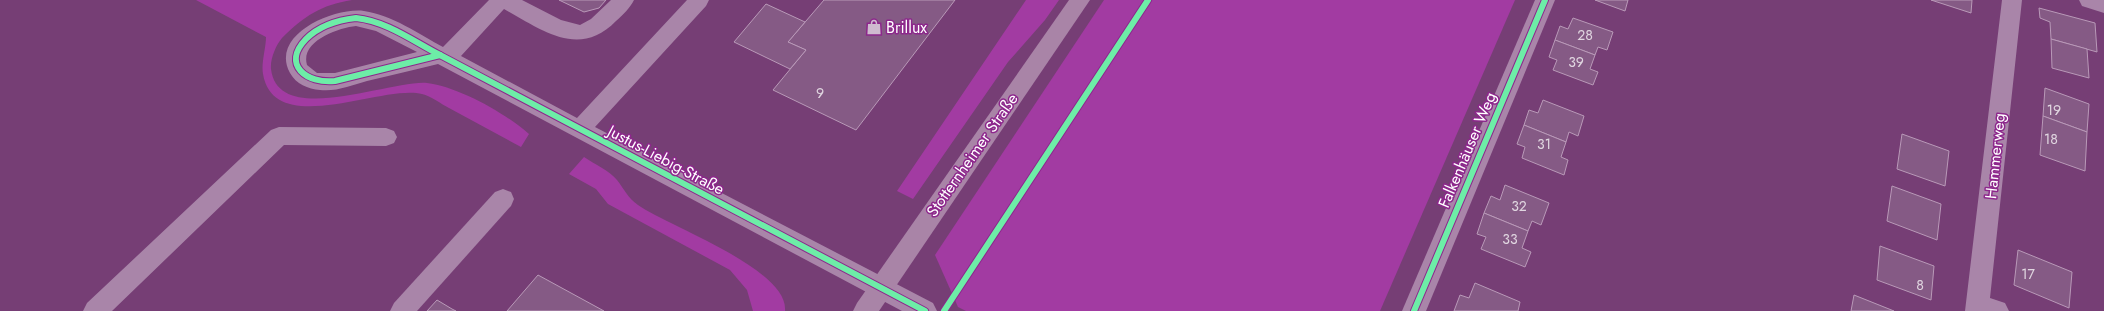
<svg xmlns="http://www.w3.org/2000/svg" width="2104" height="311" font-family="Jost,sans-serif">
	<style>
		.green { fill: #a23ba2 }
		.building { fill: #855a85; stroke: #b999b8 }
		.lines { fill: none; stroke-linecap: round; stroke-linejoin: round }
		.minor { fill: #a985a9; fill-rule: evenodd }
		.major { fill: #a984a7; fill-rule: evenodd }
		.cycleway-casing { stroke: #8d278c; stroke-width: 8 }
		.cycleway { stroke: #6deda7; stroke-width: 6 }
		.labels { text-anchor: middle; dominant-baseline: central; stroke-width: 3; stroke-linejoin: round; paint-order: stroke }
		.number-label { font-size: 14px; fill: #e0d6e0 }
		.poi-label { font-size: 16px; fill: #fff; stroke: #8d278c; text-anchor: start }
		.street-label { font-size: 16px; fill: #fff; stroke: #8d278c }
	</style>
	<rect width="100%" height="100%" fill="#763e75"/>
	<g class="green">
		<path d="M 196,0 L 352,0 C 321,5 304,16 282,38 C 276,45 270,59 271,69 C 278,128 390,80 427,83 C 459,87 505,113 529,134 L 521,147 C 497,134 473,121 449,108 C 441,104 431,96 422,94 C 382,84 274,139 263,74 C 261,63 266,48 266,37 Z"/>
		<polygon points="1026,0 1059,0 1045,20 1008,62 913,199 897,191"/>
		<polygon points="1104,0 1515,0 1380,311 966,311 958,307 935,255"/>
		<path d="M 584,157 C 594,164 609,170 617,180 C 624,189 628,198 638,205 C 668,226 789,269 785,311 L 753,311 L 747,290 L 730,270 L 608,204 L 596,189 L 569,174 Z"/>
	</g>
	<g class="building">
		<polygon points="559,0 606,0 599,8 584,12"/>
		<polygon points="824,0 955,0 856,130 773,90 806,50 788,42"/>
		<polygon points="1595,0 1628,0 1625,11"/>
		<polygon points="1931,0 1972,0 1971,13"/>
		<polygon points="766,4 805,22 788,42 806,50 790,69 734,42"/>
		<polygon points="2039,8 2095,23 2097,52 2051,39 2050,22 2040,18"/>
		<polygon points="1573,18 1613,32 1607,50 1598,47 1595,55 1555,40 1560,26 1568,29"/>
		<polygon points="2051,39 2087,49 2089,78 2052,68"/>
		<polygon points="1555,40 1595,55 1590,69 1598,72 1593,85 1553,70 1557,60 1549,57"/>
		<polygon points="2045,88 2089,104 2087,132 2043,116"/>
		<polygon points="1543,100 1584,116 1578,136 1569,132 1566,142 1524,125 1529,110 1538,113"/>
		<polygon points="2043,116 2087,132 2085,171 2040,155"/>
		<polygon points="1524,125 1566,142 1561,157 1568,160 1564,175 1522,158 1525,147 1517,144"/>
		<polygon points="1902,134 1949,151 1945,186 1897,169"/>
		<polygon points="1505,185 1549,203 1541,225 1532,221 1528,231 1484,213 1491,196 1500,200"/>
		<polygon points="1892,186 1941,204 1937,240 1887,221"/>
		<polygon points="1484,213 1528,231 1522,248 1531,252 1525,267 1481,249 1486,237 1477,234"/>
		<polygon points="1880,246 1934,266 1931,300 1877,280"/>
		<polygon points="2018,250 2072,272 2069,308 2014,285"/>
		<polygon points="538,275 604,311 507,311"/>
		<polygon points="1475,283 1520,302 1518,311 1454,311 1460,295 1469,298"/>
		<polygon points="1854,295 1894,311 1851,311"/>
		<polygon points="437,300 452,309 456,311 427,311"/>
	</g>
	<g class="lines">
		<g class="minor">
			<path d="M 489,0 L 522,0 L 561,20 L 580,25 L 591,19 L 611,0 L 634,0 C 630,8 623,15 616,21 C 579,59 542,30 504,9 L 461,56 L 577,118 L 687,0 L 709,0 L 706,6 L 595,127 L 933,303 L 937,311 L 902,311 L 438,64 C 415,70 391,75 367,81 C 352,85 336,92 320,90 C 308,89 296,84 290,73 C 269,35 334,7 364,11 C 392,15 419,34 443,47 ZM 356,26 L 376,31 L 417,52 L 335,73 L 317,73 L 307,65 C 300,41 338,28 356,26 Z"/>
			<polygon points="1535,0 1555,0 1426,311 1402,311"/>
			<polygon points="2002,0 2022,0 1990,298 2005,303 2009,311 1965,311"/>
			<polygon points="2079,0 2104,0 2104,13 2082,6"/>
			<polygon points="279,127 386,128 394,131 397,137 394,143 386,146 284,145 112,311 83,311 87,303 271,130"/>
			<polygon points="503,189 511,192 514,199 511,206 417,311 390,311 394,303 495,192"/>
		</g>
		<polygon class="major" points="1069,0 1090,0 879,311 853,311 857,303"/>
		<g class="cycleway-casing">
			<g id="cycleway">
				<path d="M 356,18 C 386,21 413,41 440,55 L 335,81 C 307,84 281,65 306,39 C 319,26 338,20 356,18 Z"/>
				<polyline points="440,55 925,311"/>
				<polyline points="944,311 1148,0"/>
				<polyline points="1414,311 1545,0"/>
			</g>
		</g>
		<use href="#cycleway" class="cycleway"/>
	</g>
	<defs>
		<g id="shop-bare" transform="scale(1.2)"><path d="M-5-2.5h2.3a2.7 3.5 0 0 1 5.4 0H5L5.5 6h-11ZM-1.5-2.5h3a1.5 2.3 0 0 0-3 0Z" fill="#cfbbcf" stroke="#8d278c" stroke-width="2.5" paint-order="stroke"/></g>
	</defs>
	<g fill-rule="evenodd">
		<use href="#shop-bare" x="874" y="27"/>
	</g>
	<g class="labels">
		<g class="number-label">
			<text x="1585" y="35">28</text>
			<text x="1576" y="62">39</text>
			<text x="820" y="93">9</text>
			<text x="2054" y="110">19</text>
			<text x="2051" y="139">18</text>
			<text x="1544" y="144">31</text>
			<text x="1519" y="206">32</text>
			<text x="1510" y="239">33</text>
			<text x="2028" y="274">17</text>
			<text x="1920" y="285">8</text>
		</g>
		<g class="poi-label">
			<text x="886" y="27">Brillux</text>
		</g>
		<g class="street-label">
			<text transform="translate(1467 150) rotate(-67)">Falkenhäuser Weg</text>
			<text transform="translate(972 155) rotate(-55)">Stotternheimer Straße</text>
			<text transform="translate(1995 156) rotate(-84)">Hammerweg</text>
			<text transform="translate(666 160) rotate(28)">Justus-Liebig-Straße</text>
		</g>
	</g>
</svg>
